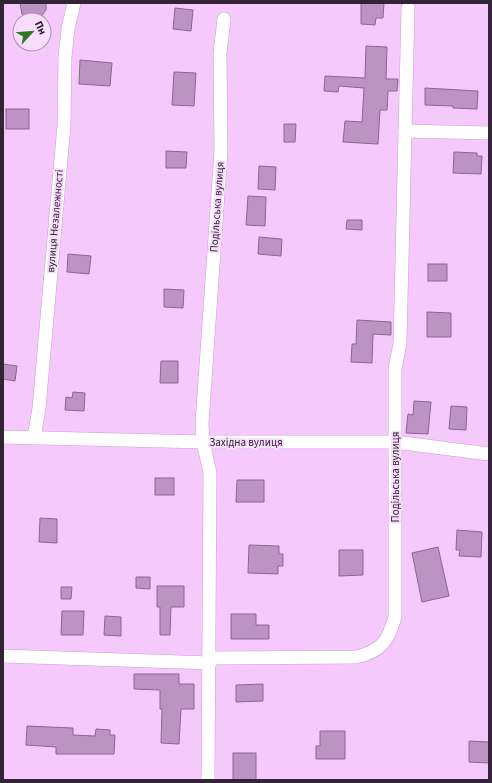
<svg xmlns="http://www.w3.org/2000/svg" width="492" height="783" font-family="'Source Sans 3',sans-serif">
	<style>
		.building { fill: #bd93c4; stroke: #8c6593 }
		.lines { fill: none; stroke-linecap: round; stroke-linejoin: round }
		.minor-casing { stroke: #c99fd0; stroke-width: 14 }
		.minor { stroke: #fff; stroke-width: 13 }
		.labels { text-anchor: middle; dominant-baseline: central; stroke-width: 4; stroke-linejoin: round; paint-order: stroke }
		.street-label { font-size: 11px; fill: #332336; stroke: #f8ddfc }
	</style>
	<rect width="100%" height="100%" fill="#f5c9fc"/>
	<g class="building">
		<polygon points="20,3 46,3 46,10 40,18 30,20 22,14"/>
		<polygon points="361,3 384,3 383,18 376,18 375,25 361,24"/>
		<polygon points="175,8 193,10 191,31 173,29"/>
		<polygon points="366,46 387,47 386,79 398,79 397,91 388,91 387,110 380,110 378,144 343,142 345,121 362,122 364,88 339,86 338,92 324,91 325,76 365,78"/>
		<polygon points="80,60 112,63 110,86 79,84"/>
		<polygon points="174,72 196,73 194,106 172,105"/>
		<polygon points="425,88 478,91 477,109 453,108 453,106 425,105"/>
		<rect x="6" y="109" width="23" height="20"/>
		<polygon points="284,124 296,124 295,142 284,142"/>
		<polygon points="166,151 187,152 186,168 166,168"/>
		<polygon points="454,152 477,153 477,156 482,156 481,174 453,173"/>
		<polygon points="259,166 276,167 275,190 258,189"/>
		<polygon points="248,196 266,197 265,226 246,225"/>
		<polygon points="347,220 362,220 362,230 346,229"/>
		<polygon points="259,237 282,239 281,256 258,254"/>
		<polygon points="68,254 91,256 89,274 67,272"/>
		<rect x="428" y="264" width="19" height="17"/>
		<polygon points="164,289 184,290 183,308 164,307"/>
		<polygon points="427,312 451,313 451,337 427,337"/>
		<polygon points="357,320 391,322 391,335 373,334 372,363 351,362 352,344 356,344"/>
		<polygon points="161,361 178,361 178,383 160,383"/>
		<polygon points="3,364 17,366 15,381 3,379"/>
		<polygon points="73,392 85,393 84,411 65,410 66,397 72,398"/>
		<polygon points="414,401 431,402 428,434 406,433 408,414 413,415"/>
		<polygon points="451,406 467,407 466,430 449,429"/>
		<rect x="155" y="478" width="19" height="17"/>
		<polygon points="237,480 264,480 264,502 236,502"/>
		<polygon points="40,518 57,519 57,543 39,542"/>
		<polygon points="457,530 482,532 481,557 459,556 460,550 456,550"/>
		<polygon points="249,545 279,546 279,554 283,554 283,566 278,566 278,574 248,573"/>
		<polygon points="438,547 449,596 422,602 412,553"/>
		<polygon points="339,550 363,550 363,575 339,576"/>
		<polygon points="136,577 150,577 150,589 136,588"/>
		<polygon points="157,586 184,586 184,607 171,607 170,635 160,635 160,607 157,607"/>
		<polygon points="61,587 72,587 71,599 61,599"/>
		<polygon points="62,611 84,611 83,635 61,635"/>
		<polygon points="231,614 256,614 256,625 269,625 269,639 231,639"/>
		<polygon points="105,616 121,617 121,636 104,635"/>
		<polygon points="134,674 179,674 179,684 194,684 194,709 181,709 179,744 161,743 162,709 160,709 160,690 134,689"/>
		<polygon points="263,684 263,701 236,702 236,685"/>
		<polygon points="27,726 73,728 73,735 95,736 96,729 110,730 110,735 115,735 114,754 56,754 56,747 26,745"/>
		<polygon points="320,731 345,731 345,759 316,759 316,746 320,746"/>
		<polygon points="469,741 489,742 489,763 469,762"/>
		<rect x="233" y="753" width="23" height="27"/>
	</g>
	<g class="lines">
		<g class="minor-casing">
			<g id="minor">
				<polyline points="405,131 489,133"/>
				<polyline points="3,437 203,442 395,442 489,454"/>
				<polyline points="34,438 39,408 64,125 65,57 68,29 74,3"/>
				<polyline points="3,656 210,663"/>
				<path d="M 210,658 L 356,657 C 381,651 388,642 395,617 L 395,369 L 400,343 L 408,8"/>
				<polyline points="208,780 210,473 203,442 202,423 221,151 220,53 224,19"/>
			</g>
		</g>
		<use href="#minor" class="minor"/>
	</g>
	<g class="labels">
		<g class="street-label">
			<text transform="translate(217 207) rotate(-86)">Подільська вулиця</text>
			<text transform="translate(55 221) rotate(-85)">вулиця Незалежності</text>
			<text x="246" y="442">Західна вулиця</text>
			<text transform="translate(395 477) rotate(-90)">Подільська вулиця</text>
		</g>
	</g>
	<rect width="492" height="783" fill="none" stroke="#332336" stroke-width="8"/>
	<g transform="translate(32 32) rotate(64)"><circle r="19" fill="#f8ddfc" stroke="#a993ad"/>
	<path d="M0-3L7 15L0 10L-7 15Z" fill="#2b7921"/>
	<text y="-6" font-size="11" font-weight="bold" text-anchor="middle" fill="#332336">Пн</text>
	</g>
</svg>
